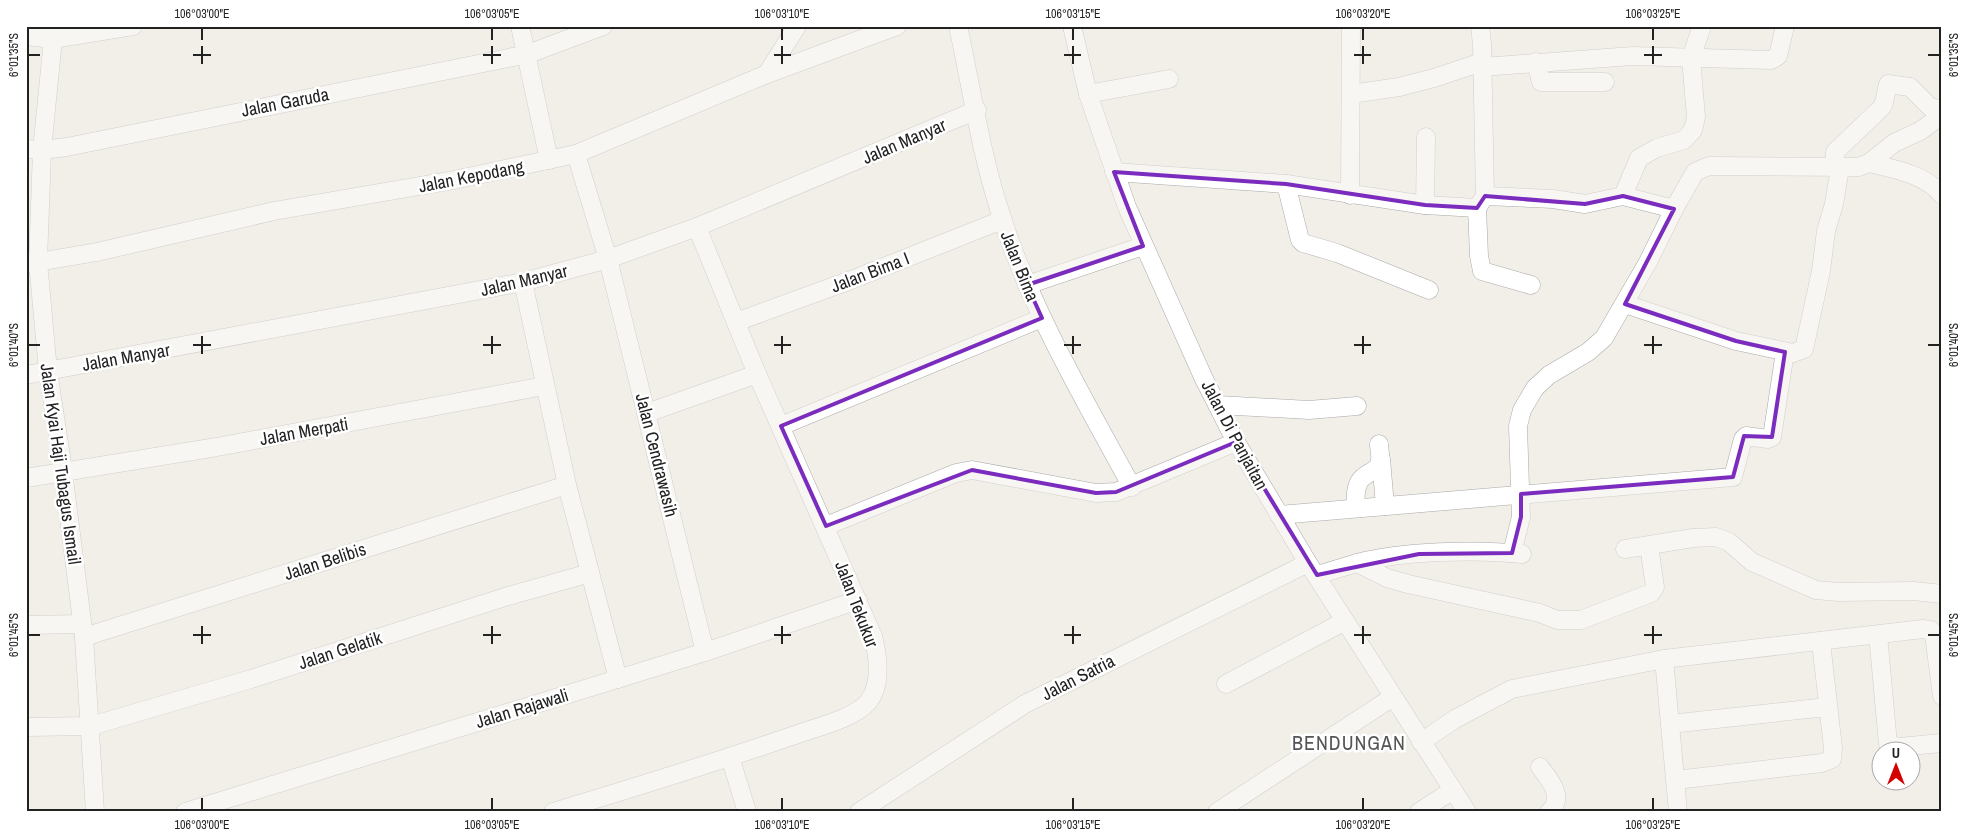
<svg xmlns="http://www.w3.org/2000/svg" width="1968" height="838" font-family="'Archivo Narrow',sans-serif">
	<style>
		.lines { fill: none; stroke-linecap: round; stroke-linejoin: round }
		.minor-casing { stroke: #a9a9a9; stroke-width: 19 }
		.minor { stroke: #fff; stroke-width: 18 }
		.marked { fill: none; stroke: #7b2cbf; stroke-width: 4; stroke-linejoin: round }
		.ticks { fill: none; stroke: #222; stroke-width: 2 }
		.labels { text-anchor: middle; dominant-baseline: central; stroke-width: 5; stroke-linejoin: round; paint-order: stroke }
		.street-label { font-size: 18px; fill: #222; stroke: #fff }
		.quarter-label { font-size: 20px; letter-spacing: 1px; fill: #555; stroke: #fff }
		.neatline { fill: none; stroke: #222; stroke-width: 2 }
		.ticks-label { font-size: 12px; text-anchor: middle; fill: #222 }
	</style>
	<rect width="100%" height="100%" fill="#f2efe9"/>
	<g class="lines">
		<g class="minor-casing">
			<g id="minor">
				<polyline points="57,26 53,39 42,150 38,262 48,371 62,463 84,637 95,812"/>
				<polyline points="520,26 549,160"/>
				<path d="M 958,26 C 972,90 981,156 1002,218 C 1033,313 1084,399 1132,487"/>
				<polyline points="1072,26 1088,94 1127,207 1204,379 1236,442 1308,563 1467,812"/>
				<polyline points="1480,26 1482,44 1485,196"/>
				<polyline points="26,36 53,39 133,26"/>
				<polyline points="1536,62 1541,82 1605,82"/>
				<polyline points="1482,67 1633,56 1771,60 1778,56 1785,26"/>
				<polyline points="767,74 797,26"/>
				<polyline points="1088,94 1169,79"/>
				<polyline points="1351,94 1399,87 1434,78 1482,62"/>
				<polyline points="26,149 42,150 67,147 528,54 603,26"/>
				<polyline points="576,154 608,259 705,652"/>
				<path d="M 1869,163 C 1894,169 1925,174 1942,195"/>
				<polyline points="1114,172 1286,184 1425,205 1477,208 1485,196 1553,199 1585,204 1623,196 1639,158 1657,148 1684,140 1693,130 1696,117 1691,58 1702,26"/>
				<polyline points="1286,184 1300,240 1303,243 1337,253 1429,290"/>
				<polyline points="1350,195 1351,26"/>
				<polyline points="1623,196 1674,209 1695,172 1709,166 1858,167 1869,163 1894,143 1920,131 1942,115"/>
				<polyline points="1425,205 1426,137"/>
				<polyline points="1477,208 1479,256 1482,271 1531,285"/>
				<polyline points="26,264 97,252 274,211 454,180 576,154 767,74 897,26"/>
				<polyline points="523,282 567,485 618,679"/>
				<polyline points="1027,285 1143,246"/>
				<polyline points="1625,304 1736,341 1793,353 1804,349 1821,271 1826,231 1834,204 1840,168 1835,160 1835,152 1881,108 1884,103 1888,84 1910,87 1930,107 1942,110"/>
				<polyline points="736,322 851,280 1002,220"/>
				<polyline points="26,375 523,282 608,259 697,227 977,110"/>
				<polyline points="1218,405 1309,410 1357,406"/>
				<polyline points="647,413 757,374"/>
				<polyline points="781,426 1042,318"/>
				<polyline points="1381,459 1385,506"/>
				<polyline points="26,478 217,447 544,386"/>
				<path d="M 1356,508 C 1352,465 1377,480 1380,460 C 1381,455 1379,449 1379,444"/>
				<polyline points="1279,515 1733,477 1743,439 1746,436 1768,439 1772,437 1785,352"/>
				<polyline points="826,526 956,473 972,470 1096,493 1116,492 1236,442"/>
				<polyline points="1625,549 1693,538 1716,537 1729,542 1752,562 1816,590 1839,592 1914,591 1942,594"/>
				<polyline points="1512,553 1521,517 1518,426 1522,410 1535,388 1549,375 1588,352 1604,338 1648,262 1674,209"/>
				<path d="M 1357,563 C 1401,551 1477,549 1522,554"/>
				<polyline points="1317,575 1357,563 1387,578 1408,584 1540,613 1557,620 1581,620 1651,593 1655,587 1649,546"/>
				<polyline points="26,625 82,624"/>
				<polyline points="1878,635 1888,744 1899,747 1942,743"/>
				<polyline points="84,637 567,485"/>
				<polyline points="1664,659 1678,812"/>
				<polyline points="1226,684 1345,621"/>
				<polyline points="1670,724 1827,707"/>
				<polyline points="26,727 91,726 251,679 508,596 590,573"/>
				<polyline points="1421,742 1455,719 1512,689 1664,659 1923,629 1931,630 1934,635 1942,696"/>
				<polyline points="730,757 747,812"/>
				<path d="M 1540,767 C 1551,781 1565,798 1549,812"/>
				<polyline points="1676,780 1822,763 1832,759 1833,748 1821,642"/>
				<polyline points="185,812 705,652 858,600"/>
				<path d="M 553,812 C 633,788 713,763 792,736 C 813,728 854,719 868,702 C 882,685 878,656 873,636 L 757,374 L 697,227"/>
				<polyline points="859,812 1025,704 1308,563"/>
				<polyline points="1217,812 1393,697"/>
				<polyline points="1419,812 1453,790"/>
			</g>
		</g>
		<use href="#minor" class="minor"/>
	</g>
	<path d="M0 0H1968V838H0ZM 1114,172 L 1286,184 L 1425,205 L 1477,208 L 1485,196 L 1585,204 L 1623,196 L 1674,209 L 1625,304 L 1736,341 L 1785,352 L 1772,437 L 1744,436 L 1733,477 L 1521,494 L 1521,517 L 1512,553 L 1419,554 L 1317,575 L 1236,442 L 1116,492 L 1096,493 L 972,470 L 826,526 L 781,426 L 1042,318 L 1027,285 L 1143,246 Z" fill="#f2efe9" fill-opacity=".55" fill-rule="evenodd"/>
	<path class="marked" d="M 1114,172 L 1286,184 L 1425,205 L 1477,208 L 1485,196 L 1585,204 L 1623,196 L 1674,209 L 1625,304 L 1736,341 L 1785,352 L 1772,437 L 1744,436 L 1733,477 L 1521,494 L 1521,517 L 1512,553 L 1419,554 L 1317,575 L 1236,442 L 1116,492 L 1096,493 L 972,470 L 826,526 L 781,426 L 1042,318 L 1027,285 L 1143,246 Z"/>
	<path class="ticks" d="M 202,28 L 202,40M 492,28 L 492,40M 782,28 L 782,40M 1073,28 L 1073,40M 1363,28 L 1363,40M 1653,28 L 1653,40M 202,46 L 202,64M 492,46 L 492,64M 782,46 L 782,64M 1073,46 L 1073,64M 1363,46 L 1363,64M 1653,46 L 1653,64M 28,55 L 40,55M 193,55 L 211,55M 483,55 L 501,55M 774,55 L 791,55M 1064,55 L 1081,55M 1354,55 L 1371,55M 1644,55 L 1662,55M 1928,55 L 1940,55M 202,336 L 202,354M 492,336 L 492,354M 782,336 L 782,354M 1073,336 L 1073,354M 1363,336 L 1363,354M 1653,336 L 1653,354M 28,345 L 40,345M 193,345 L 211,345M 483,345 L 501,345M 774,345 L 791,345M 1064,345 L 1081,345M 1354,345 L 1371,345M 1644,345 L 1662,345M 1928,345 L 1940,345M 202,626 L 202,644M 492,626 L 492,644M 782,626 L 782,644M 1073,626 L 1073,644M 1363,626 L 1363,644M 1653,626 L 1653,644M 28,635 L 40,635M 193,635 L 211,635M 483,635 L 501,635M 774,635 L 791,635M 1064,635 L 1081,635M 1354,635 L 1371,635M 1644,635 L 1662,635M 1928,635 L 1940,635M 202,798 L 202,810M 492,798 L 492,810M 782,798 L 782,810M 1073,798 L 1073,810M 1363,798 L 1363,810M 1653,798 L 1653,810"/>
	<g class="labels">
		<g class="street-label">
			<text transform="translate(285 102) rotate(-11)">Jalan Garuda</text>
			<text transform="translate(904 141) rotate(-23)">Jalan Manyar</text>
			<text transform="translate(471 176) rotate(-11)">Jalan Kepodang</text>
			<text transform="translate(1020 266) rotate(68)">Jalan Bima</text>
			<text transform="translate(870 272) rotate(-21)">Jalan Bima I</text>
			<text transform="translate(524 280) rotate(-13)">Jalan Manyar</text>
			<text transform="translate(126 357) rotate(-10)">Jalan Manyar</text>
			<text transform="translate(304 431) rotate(-10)">Jalan Merpati</text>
			<text transform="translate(1235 435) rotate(62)">Jalan Di Panjaitan</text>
			<text transform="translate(657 455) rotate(76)">Jalan Cendrawasih</text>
			<text transform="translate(61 464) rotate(82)">Jalan Kyai Haji Tubagus Ismail</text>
			<text transform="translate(325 561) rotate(-18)">Jalan Belibis</text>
			<text transform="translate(857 604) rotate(69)">Jalan Tekukur</text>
			<text transform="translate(340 650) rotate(-18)">Jalan Gelatik</text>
			<text transform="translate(1078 677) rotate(-27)">Jalan Satria</text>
			<text transform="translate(522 708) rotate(-17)">Jalan Rajawali</text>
		</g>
		<g class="quarter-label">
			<text x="1349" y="742">BENDUNGAN</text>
		</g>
	</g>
	<rect width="1968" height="838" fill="none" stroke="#ffffff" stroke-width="55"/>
	<g transform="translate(1896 766)"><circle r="24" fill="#ffffff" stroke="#a7a7a7"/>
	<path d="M0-4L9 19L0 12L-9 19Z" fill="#d40000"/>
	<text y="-8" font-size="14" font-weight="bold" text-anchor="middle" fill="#222222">U</text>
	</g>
	<rect x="28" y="28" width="1912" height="782" class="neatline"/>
	<g class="ticks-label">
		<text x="202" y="18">106°03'00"E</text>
		<text x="492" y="18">106°03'05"E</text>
		<text x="782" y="18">106°03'10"E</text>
		<text x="1073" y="18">106°03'15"E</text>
		<text x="1363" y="18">106°03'20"E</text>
		<text x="1653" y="18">106°03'25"E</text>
		<text transform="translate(14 55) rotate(-90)" y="4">6°01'35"S</text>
		<text transform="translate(1954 55) rotate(-90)" y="4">6°01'35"S</text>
		<text transform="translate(14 345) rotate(-90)" y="4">6°01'40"S</text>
		<text transform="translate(1954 345) rotate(-90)" y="4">6°01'40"S</text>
		<text transform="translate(14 635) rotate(-90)" y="4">6°01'45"S</text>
		<text transform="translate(1954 635) rotate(-90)" y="4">6°01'45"S</text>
		<text x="202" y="829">106°03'00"E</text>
		<text x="492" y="829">106°03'05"E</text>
		<text x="782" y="829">106°03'10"E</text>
		<text x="1073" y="829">106°03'15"E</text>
		<text x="1363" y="829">106°03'20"E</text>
		<text x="1653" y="829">106°03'25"E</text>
	</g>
</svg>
